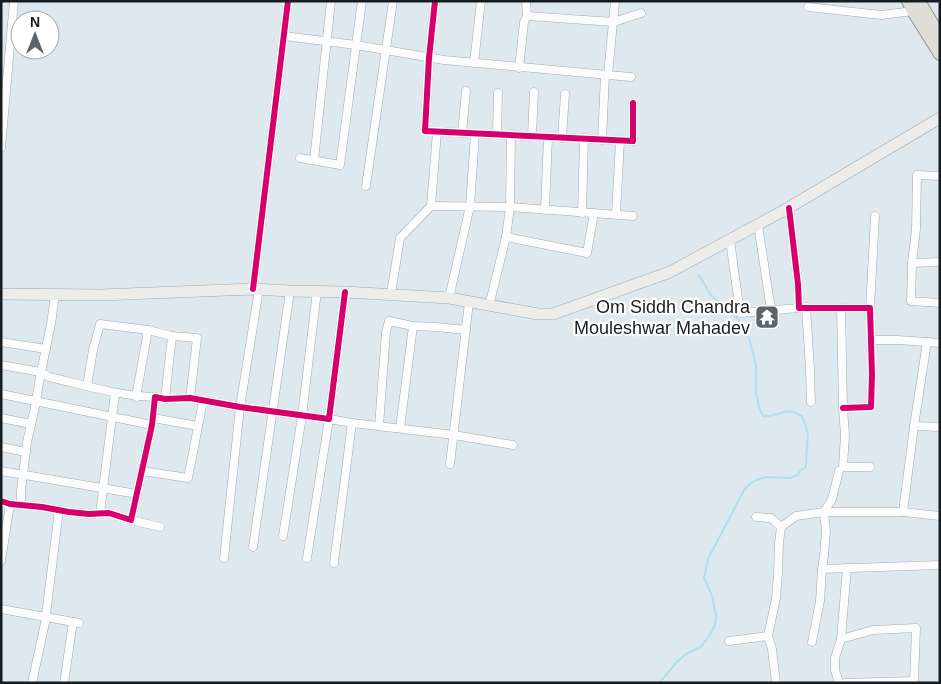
<svg xmlns="http://www.w3.org/2000/svg" width="941" height="684" font-family="Helvetica,sans-serif">
	<style>
		.lines { fill: none; stroke-linecap: round; stroke-linejoin: round }
		.stream { stroke: #b4ddf1; stroke-width: 2 }
		.street-casing { stroke: #a0a9ae; stroke-width: 9 }
		.secondary-casing { stroke: #a0a9ae; stroke-width: 12 }
		.primary-casing { stroke: #95958b; stroke-width: 14 }
		.street { stroke: #fafcfd; stroke-width: 8 }
		.secondary { stroke: #ececea; stroke-width: 11 }
		.primary { stroke: #dfddd7; stroke-width: 12 }
		.cycleway-casing { stroke: #fff; stroke-width: 9 }
		.cycleway { stroke: #d6006c; stroke-width: 6 }
		.labels { text-anchor: middle; dominant-baseline: central; stroke-width: 4.5; stroke-linejoin: round; paint-order: stroke }
		.poi-label { font-size: 18px; fill: #151d21; stroke: #fff; text-anchor: end }
	</style>
	<rect width="100%" height="100%" fill="#dee9ef"/>
	<g class="lines">
		<path class="stream" d="M 659,683 L 677,662 L 686,654 L 701,647 L 711,633 L 715,625 L 716,616 L 712,596 L 704,578 L 708,559 L 744,490 L 752,482 L 757,480 L 766,477 L 790,478 L 798,475 L 800,471 L 806,467 L 806,462 L 808,433 L 802,416 C 801,416 794,412 794,412 C 783,409 774,418 763,416 L 759,407 L 756,391 L 756,365 L 749,338 L 738,319 L 710,294 L 699,275"/>
		<g class="street-casing">
			<g id="street">
				<polyline points="435,1 429,58 425,131 633,141 633,103"/>
				<polyline points="615,1 608,75 631,77"/>
				<polyline points="808,7 881,15 913,11"/>
				<polyline points="527,16 614,22 641,13"/>
				<polyline points="284,36 356,45 444,60 608,75"/>
				<polyline points="474,63 481,1"/>
				<polyline points="519,68 524,22 527,16 526,1"/>
				<polyline points="462,133 466,91"/>
				<polyline points="497,134 498,93"/>
				<polyline points="532,136 534,92"/>
				<polyline points="562,138 565,94"/>
				<polyline points="602,140 605,75"/>
				<polyline points="1,148 14,1"/>
				<polyline points="300,158 340,165 362,1"/>
				<polyline points="314,160 331,1"/>
				<polyline points="940,176 917,175 916,229 912,263 911,301 940,303"/>
				<polyline points="366,186 393,1"/>
				<polyline points="431,206 437,132"/>
				<polyline points="789,208 798,284 799,308 870,308 872,375 871,407 843,408"/>
				<polyline points="545,210 548,137"/>
				<polyline points="582,213 584,138"/>
				<polyline points="616,214 620,141"/>
				<polyline points="758,225 771,310"/>
				<polyline points="506,237 587,253 594,213"/>
				<polyline points="730,240 740,313 799,308"/>
				<polyline points="912,263 940,262"/>
				<polyline points="253,289 288,1"/>
				<polyline points="391,294 400,238 431,206 510,207 633,216"/>
				<polyline points="449,298 470,206 475,134"/>
				<polyline points="489,306 506,237 510,207 511,134"/>
				<polyline points="806,307 810,370 811,402"/>
				<polyline points="841,308 843,408 845,435 843,467 870,467"/>
				<polyline points="870,308 875,216"/>
				<polyline points="872,340 898,340 940,343"/>
				<polyline points="1,342 46,349"/>
				<polyline points="927,342 914,426 903,512 940,516"/>
				<path d="M 1,365 L 41,372 L 49,377 C 84,385 119,396 155,397"/>
				<polyline points="87,386 93,350 100,324 148,330 172,336 197,338 190,398"/>
				<polyline points="1,394 152,425"/>
				<polyline points="136,397 148,330"/>
				<polyline points="165,399 172,336"/>
				<polyline points="1,418 31,424"/>
				<polyline points="153,418 198,426"/>
				<polyline points="379,426 386,332 389,321 413,326 436,327 466,330"/>
				<polyline points="914,426 940,427"/>
				<polyline points="400,428 413,326"/>
				<polyline points="1,447 26,452"/>
				<polyline points="450,464 469,302"/>
				<polyline points="1,471 137,494"/>
				<polyline points="142,471 188,478 203,401"/>
				<polyline points="1,501 10,504 42,507 69,512 89,514 109,513 131,520 152,425 155,397 165,399 190,398 240,407 329,419 345,292"/>
				<polyline points="21,505 21,491 27,442 34,412 41,372 51,324 55,295"/>
				<polyline points="100,513 115,393"/>
				<polyline points="756,517 771,518 781,527"/>
				<polyline points="131,520 160,527"/>
				<polyline points="283,536 302,416 317,291"/>
				<polyline points="253,547 290,291"/>
				<polyline points="224,558 240,407 259,289"/>
				<polyline points="307,558 329,419 352,423 454,435 513,445"/>
				<polyline points="1,561 10,504"/>
				<polyline points="334,563 352,423"/>
				<polyline points="822,569 940,565"/>
				<polyline points="1,609 79,623"/>
				<polyline points="841,639 873,630 916,628 914,683"/>
				<polyline points="729,641 768,636"/>
				<polyline points="812,642 820,601 822,569 824,556 826,531 824,512 903,512"/>
				<polyline points="32,683 45,623 59,510"/>
				<polyline points="64,683 73,622"/>
				<polyline points="776,683 772,649 768,636 776,598 778,574 779,543 781,527 796,516 824,512 832,499 839,471"/>
				<polyline points="839,683 835,670 835,658 841,639 847,568"/>
				<polyline points="845,683 914,681"/>
			</g>
		</g>
		<g class="secondary-casing">
			<polyline id="secondary" points="1,294 101,295 253,289 290,291 345,292 449,298 538,314 553,314 670,272 783,211 940,118"/>
		</g>
		<g class="primary-casing">
			<g id="primary">
				<polyline points="908,1 913,11 940,54"/>
				<polyline points="919,1 940,37"/>
			</g>
		</g>
		<use href="#street" class="street"/>
		<use href="#secondary" class="secondary"/>
		<use href="#primary" class="primary"/>
		<g class="cycleway-casing">
			<g id="cycleway">
				<polyline points="435,1 429,58 425,131 633,141 633,103"/>
				<polyline points="789,208 798,284 799,308 870,308 872,375 871,407 843,408"/>
				<polyline points="253,289 288,1"/>
				<polyline points="1,501 10,504 42,507 69,512 89,514 109,513 131,520 152,425 155,397 165,399 190,398 240,407 329,419 345,292"/>
			</g>
		</g>
		<use href="#cycleway" class="cycleway"/>
	</g>
	<defs>
		<g id="temple-square" transform="scale(1.25)"><rect x="-9" y="-9" width="18" height="18" rx="4" fill="#5b6469" stroke="#fff"/><path d="M0-6L5-2H3V0L6.5 2.5H4V6H1.5V3h-3V6H-4V2.5H-6.5L-3 0V-2H-5Z" fill="#fff"/></g>
	</defs>
	<g fill-rule="evenodd">
		<use href="#temple-square" x="767" y="317"/>
	</g>
	<g class="labels">
		<g class="poi-label">
			<text x="750" y="307">Om Siddh Chandra<tspan x="750" dy="21">Mouleshwar Mahadev</tspan></text>
		</g>
	</g>
	<rect width="941" height="684" fill="none" stroke="#151d21" stroke-width="5"/>
	<g transform="translate(35 35)"><circle r="24" fill="#ffffff" stroke="#a1a5a6"/>
	<path d="M0-4L9 19L0 12L-9 19Z" fill="#5b6469"/>
	<text y="-8" font-size="14" font-weight="bold" text-anchor="middle" fill="#151d21">N</text>
	</g>
</svg>
